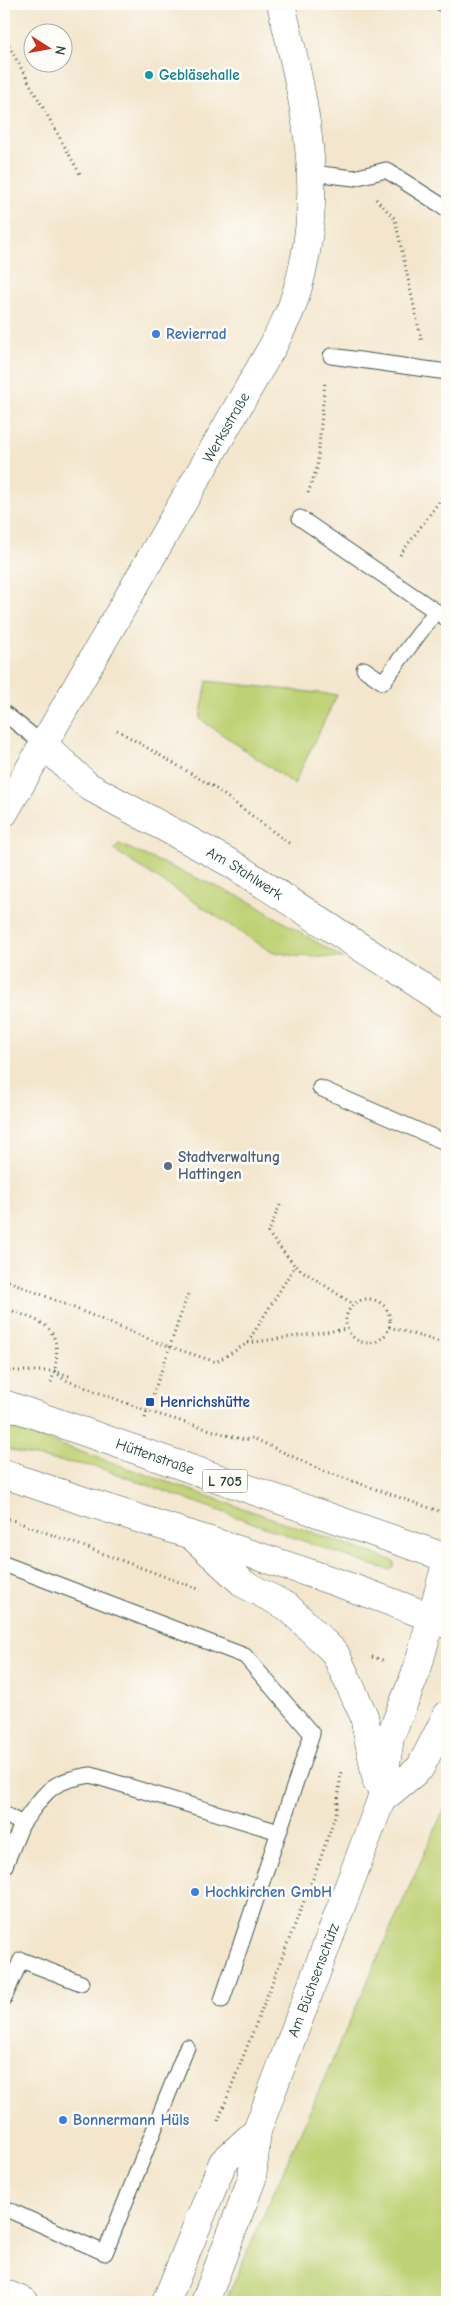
<svg xmlns="http://www.w3.org/2000/svg" width="451" height="2306" font-family="'Comic Neue',sans-serif">
	<style>
		.green { fill: #bfd174; stroke: #6f8754 }
		.lines { fill: none; stroke-linecap: round; stroke-linejoin: round }
		.lane-casing { stroke: #3f564b; stroke-width: 17 }
		.street-casing { stroke: #3f564b; stroke-width: 29 }
		.secondary-casing { stroke: #3f564b; stroke-width: 29 }
		.primary-casing { stroke: #3f564b; stroke-width: 29 }
		.path { stroke: #3f564b; stroke-width: 3; stroke-dasharray: 1 4; stroke-linecap: butt }
		.lane { stroke: #fff; stroke-width: 15 }
		.street { stroke: #fff; stroke-width: 28 }
		.secondary { stroke: #fff; stroke-width: 28 }
		.primary { stroke: #fff; stroke-width: 28 }
		.culture-dot { fill: #0f9aa8; stroke: #fdfcf7; stroke-width: 2 }
		.shop-dot { fill: #3f7fe0; stroke: #fdfcf7; stroke-width: 2 }
		.service-dot { fill: #5c6f8a; stroke: #fdfcf7; stroke-width: 2 }
		.transit-dot { fill: #1a4fb4; stroke: #fdfcf7; stroke-width: 2 }
		.labels { text-anchor: middle; dominant-baseline: central; stroke-width: 5; stroke-linejoin: round; paint-order: stroke }
		.shield { fill: #fdfcf7; stroke: #62766e; stroke-width: 1 }
		.shield-label { font-size: 14px; font-weight: bold; fill: #1f3d34 }
		.culture-label { font-size: 15px; font-weight: bold; fill: #0d838f; stroke: #fdfcf7; text-anchor: start }
		.shop-label { font-size: 15px; font-weight: bold; fill: #366cbe; stroke: #fdfcf7; text-anchor: start }
		.street-label { font-size: 15px; fill: #1f3d34; stroke: #fdfcf7 }
		.service-label { font-size: 15px; font-weight: bold; fill: #4e5e75; stroke: #fdfcf7; text-anchor: start }
		.transit-label { font-size: 15px; font-weight: bold; fill: #164399; stroke: #fdfcf7; text-anchor: start }
	</style>
	<rect width="100%" height="100%" fill="#fdfcf7"/>
	<filter id="ink" filterUnits="userSpaceOnUse"><feTurbulence type="fractalNoise" baseFrequency=".02" numOctaves="2"/><feDisplacementMap in="SourceGraphic" scale="10" xChannelSelector="R" yChannelSelector="G"/><feConvolveMatrix kernelMatrix="1 2 1 2 8 2 1 2 1" color-interpolation-filters="sRGB"/></filter>
	<filter id="wash" filterUnits="userSpaceOnUse"><feTurbulence type="fractalNoise" baseFrequency=".0096" numOctaves="4" result="noise"/><feDisplacementMap in="SourceGraphic" scale="20" xChannelSelector="R" yChannelSelector="G"/><feGaussianBlur stdDeviation="1.12" result="paint"/><feColorMatrix in="noise" values="0 0 0 0 0 0 0 0 0 0 0 0 0 0 0 0 0 1.4 0 .05"/><feComposite in="paint" operator="in"/></filter>
	<g filter="url(#wash)">
		<rect width="100%" height="100%" fill="#f3e6cd"/>
		<g class="green">
			<polygon points="207,681 337,695 294,784 200,719"/>
			<polygon points="119,844 247,900 343,958 296,956 270,951 114,850"/>
			<polygon points="4,1425 394,1561 394,1567 390,1570 365,1563 97,1467 35,1457 4,1448"/>
			<polygon points="447,1807 447,2302 225,2302 440,1818"/>
		</g>
	</g>
	<g filter="url(#ink)">
		<g class="lines">
			<g class="lane-casing">
				<g id="lane">
					<polyline points="443,4 447,6"/>
					<polyline points="312,173 354,178 386,170 447,209"/>
					<polyline points="331,356 447,372"/>
					<polyline points="300,518 447,619"/>
					<polyline points="364,669 383,682 436,611"/>
					<polyline points="4,713 43,744"/>
					<polyline points="320,1088 447,1143"/>
					<polyline points="4,1564 245,1656 312,1734 222,2000"/>
					<polyline points="4,1814 22,1824 4,1868"/>
					<path d="M 22,1824 C 47,1791 49,1781 91,1775 L 279,1832"/>
					<polyline points="4,1998 21,1960 81,1983"/>
					<polyline points="4,2208 105,2253 187,2047"/>
				</g>
			</g>
			<g class="street-casing">
				<g id="street">
					<path id="s1" d="M 43,744 L 88,786 L 232,864 L 447,1003"/>
					<path id="s2" d="M 4,813 L 274,344 C 280,331 287,319 292,306 C 329,200 306,108 281,4"/>
					<polyline points="4,2293 25,2302"/>
				</g>
			</g>
			<g class="secondary-casing">
				<g id="secondary">
					<polyline points="191,1535 244,1584 288,1607 335,1653 364,1716 377,1782"/>
					<polyline points="381,1800 420,1768 447,1715"/>
					<polyline points="166,2302 223,2162 257,2131"/>
					<path id="s3" d="M 205,2302 L 252,2179 L 257,2131 L 381,1800 L 390,1737 L 417,1670 L 447,1560"/>
				</g>
			</g>
			<g class="primary-casing">
				<g id="primary">
					<path id="s4" d="M 4,1404 L 447,1558"/>
					<path d="M 4,1474 C 151,1526 302,1564 447,1624"/>
				</g>
			</g>
			<g class="path">
				<polyline points="4,37 81,176"/>
				<polyline points="376,199 395,219 422,343"/>
				<polyline points="308,493 317,468 325,381"/>
				<polyline points="400,555 447,491"/>
				<polyline points="117,730 212,786 290,844"/>
				<polyline points="280,1205 268,1233 295,1266"/>
				<polyline points="4,1279 156,1342 216,1362 248,1343 347,1329"/>
				<circle cx="368" cy="1321" r="22"/>
				<path d="M 4,1307 C 16,1313 32,1317 43,1324 C 63,1337 57,1367 50,1385"/>
				<polyline points="389,1327 447,1344"/>
				<polyline points="248,1342 295,1266 353,1304"/>
				<polyline points="9,1371 55,1371 72,1377"/>
				<polyline points="55,1371 63,1379 147,1411 244,1440 253,1438 321,1470 447,1514"/>
				<polyline points="145,1418 188,1294"/>
				<polyline points="4,1517 201,1590"/>
				<polyline points="372,1657 386,1661"/>
				<polyline points="218,2121 319,1863 337,1810 341,1772"/>
			</g>
			<use href="#lane" class="lane"/>
			<use href="#street" class="street"/>
			<use href="#secondary" class="secondary"/>
			<use href="#primary" class="primary"/>
		</g>
	</g>
	<circle class="culture-dot" cx="149" cy="75" r="5"/>
	<g class="shop-dot">
		<circle cx="156" cy="334" r="5"/>
		<circle cx="195" cy="1892" r="5"/>
		<circle cx="63" cy="2120" r="5"/>
	</g>
	<circle class="service-dot" cx="168" cy="1166" r="5"/>
	<rect class="transit-dot" x="145" y="1397" width="10" height="10" rx="2.5"/>
	<g class="labels">
		<rect class="shield" x="202.5" y="1469.5" width="45" height="23" rx="4"/>
		<g class="shield-label">
			<text x="225" y="1481">L 705</text>
		</g>
		<g class="culture-label">
			<text x="159" y="75">Gebläsehalle</text>
		</g>
		<g class="shop-label">
			<text x="166" y="334">Revierrad</text>
			<text x="205" y="1892">Hochkirchen GmbH</text>
			<text x="73" y="2120">Bonnermann Hüls</text>
		</g>
		<g class="street-label">
			<text stroke="none"><textPath href="#s2" startOffset="445">Werksstraße</textPath></text>
			<text stroke="none"><textPath href="#s1" startOffset="241">Am Stahlwerk</textPath></text>
			<text stroke="none"><textPath href="#s4" startOffset="160">Hüttenstraße</textPath></text>
			<text stroke="none"><textPath href="#s3" startOffset="341">Am Büchsenschütz</textPath></text>
		</g>
		<g class="service-label">
			<text x="178" y="1157">Stadtverwaltung<tspan x="178" dy="17">Hattingen</tspan></text>
		</g>
		<g class="transit-label">
			<text x="160" y="1402">Henrichshütte</text>
		</g>
	</g>
	<rect width="451" height="2306" fill="none" stroke="#fdfcf7" stroke-width="20"/>
	<g transform="translate(48 48) rotate(101)"><circle r="24" fill="#fdfcf7" stroke="#a4b0a9"/>
	<path d="M0-4L9 19L0 12L-9 19Z" fill="#c8321e"/>
	<text y="-8" font-size="14" font-weight="bold" text-anchor="middle" fill="#1f3d34">N</text>
	</g>
</svg>
